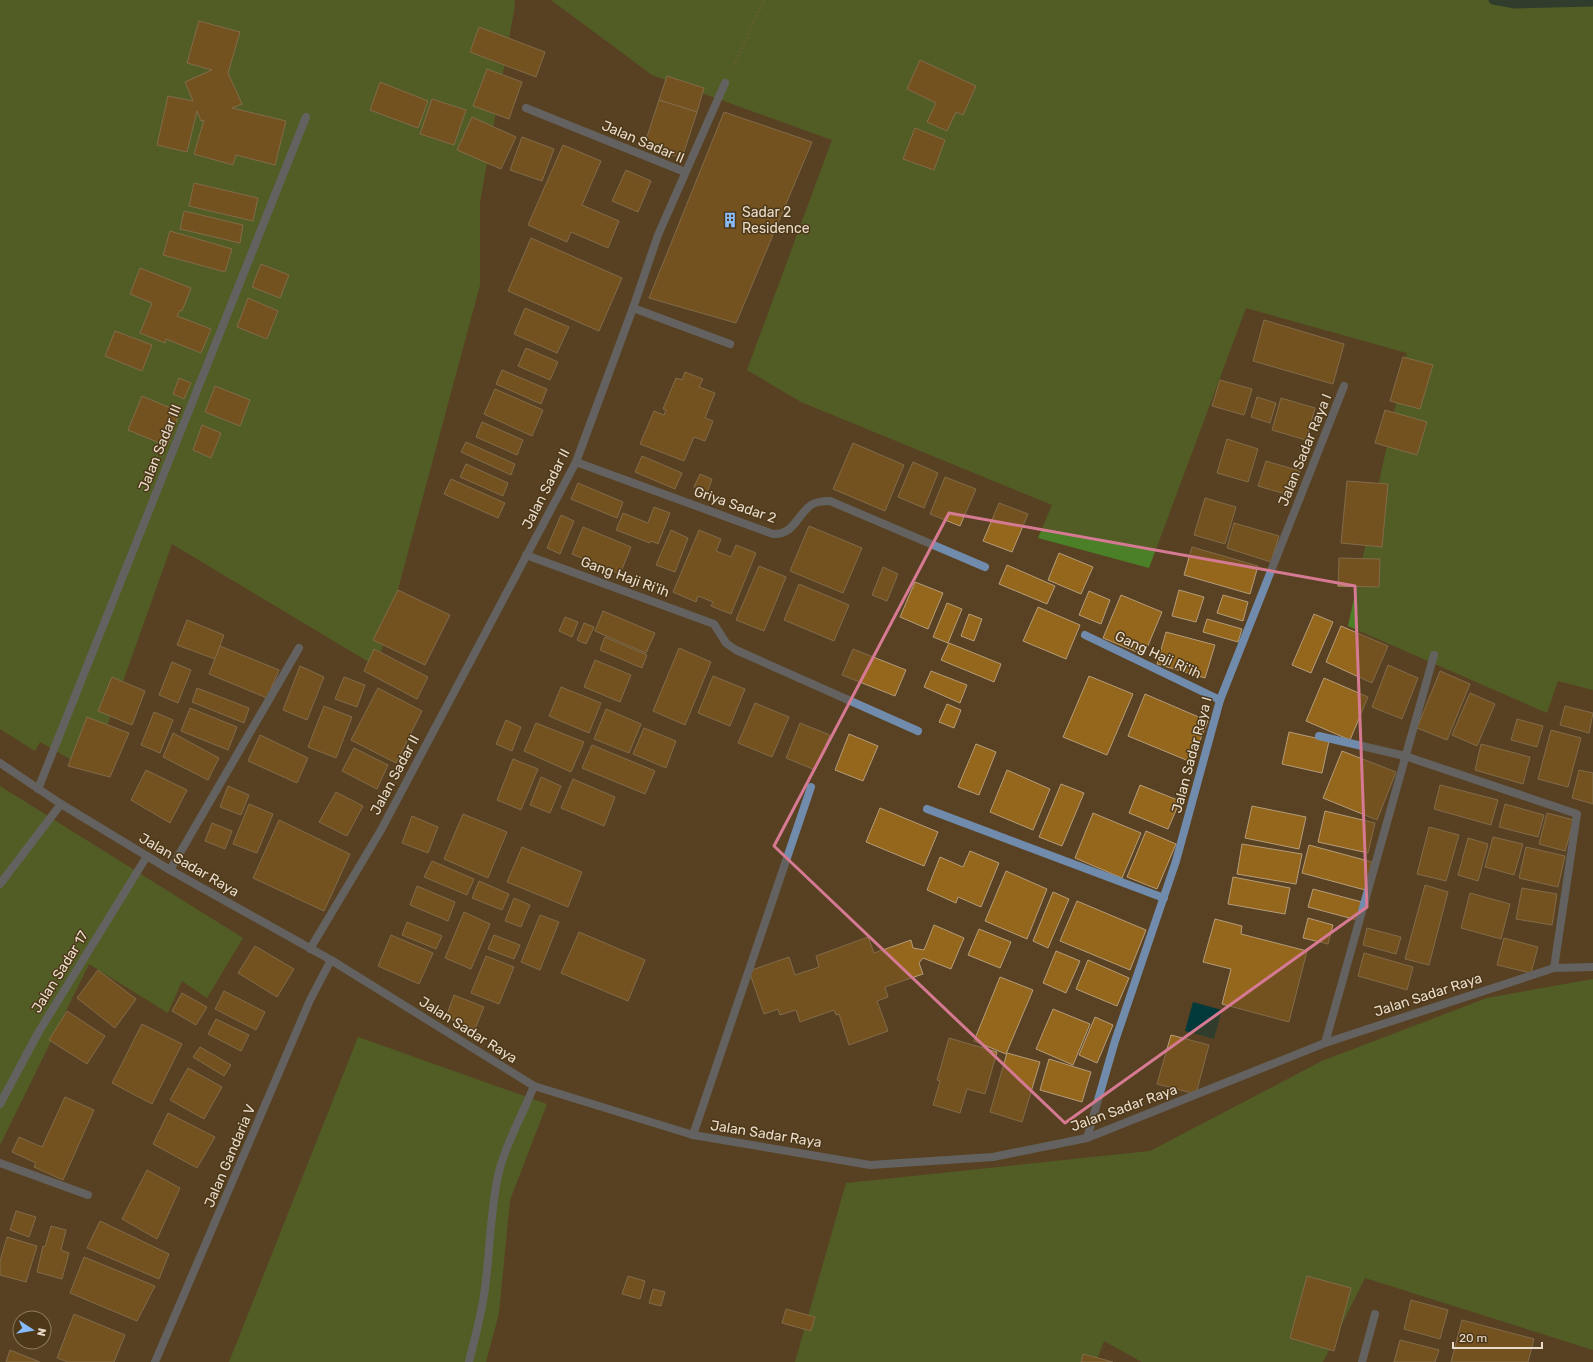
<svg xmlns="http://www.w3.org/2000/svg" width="1593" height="1362" font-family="Rubik,sans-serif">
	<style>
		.green { fill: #4b7f28 }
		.water { fill: #02393a }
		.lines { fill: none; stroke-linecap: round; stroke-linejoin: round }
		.stream { stroke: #02393a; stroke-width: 9 }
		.building { fill: #94671c; stroke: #b59c7a }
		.path { stroke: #8b785e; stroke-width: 2.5; stroke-dasharray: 1 3; stroke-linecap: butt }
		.minor { stroke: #718bad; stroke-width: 8 }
		.tertiary { stroke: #718bad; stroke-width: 8 }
		.marked { fill: none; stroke: #d67a93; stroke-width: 3; stroke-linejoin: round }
		.labels { text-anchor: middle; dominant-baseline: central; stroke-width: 3; stroke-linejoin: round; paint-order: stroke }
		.street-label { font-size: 14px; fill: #e9dccb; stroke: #4d3819 }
		.poi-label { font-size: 14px; fill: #e9dccb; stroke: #4d3819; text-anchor: start }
	</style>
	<rect width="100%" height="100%" fill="#584223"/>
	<g class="green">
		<polygon points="0,0 514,0 515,5 480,202 480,285 377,667 172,544 91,771 40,742 35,751 0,729"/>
		<polygon points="551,0 1593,0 1593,690 1558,681 1547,713 1348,626 1407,353 1246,308 1149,568 1038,538 1052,505 801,402 747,370 832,140 652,75"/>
		<polygon points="0,786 243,938 207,998 182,981 168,1013 89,964 0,1145"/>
		<polygon points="1593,979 1593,1350 1365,1278 1323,1362 1142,1362 1104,1341 1096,1362 795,1362 846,1183 1150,1151 1322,1061 1487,998"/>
		<polygon points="358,1037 547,1104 510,1200 499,1313 486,1362 229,1362"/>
	</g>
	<polygon class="water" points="1193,1002 1222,1010 1214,1039 1185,1031"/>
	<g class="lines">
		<polyline class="stream" points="1493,0 1515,4 1593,2"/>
	</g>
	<g class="building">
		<polygon points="199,21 240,32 228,73 242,104 232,108 286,121 275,165 236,155 233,165 194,154 204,120 201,121 197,111 187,152 157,145 168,96 193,101 185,82 212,70 187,63"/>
		<polygon points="479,27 545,52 536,77 470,52"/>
		<polygon points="920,60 976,86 963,115 956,112 947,131 927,122 936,103 907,89"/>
		<polygon points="487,69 522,82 509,119 473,106"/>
		<polygon points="667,76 704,88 697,112 659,100"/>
		<polygon points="380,82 428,101 418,128 370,110"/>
		<polygon points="432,99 466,110 454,145 420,134"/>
		<polygon points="659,100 697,112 682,158 644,146"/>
		<polygon points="724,112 812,142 736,323 649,298"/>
		<polygon points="472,117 516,137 501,169 457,150"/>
		<polygon points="915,128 945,140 934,170 903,159"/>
		<polygon points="522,137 554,149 542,181 510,170"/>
		<polygon points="563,145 601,161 582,205 619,221 608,248 571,232 567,242 528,225"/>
		<polygon points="626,170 651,181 638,212 612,201"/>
		<polygon points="194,183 258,198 253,221 189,206"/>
		<polygon points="184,211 243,225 240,243 180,229"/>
		<polygon points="170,231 232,249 225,272 163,255"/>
		<polygon points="531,238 622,278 599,331 508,291"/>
		<polygon points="261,264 289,275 280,298 252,287"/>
		<polygon points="140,268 191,288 182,311 180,310 177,316 211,329 201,353 166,339 165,343 140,333 152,303 130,294"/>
		<polygon points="248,298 278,311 267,339 237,327"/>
		<polygon points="525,308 569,327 557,353 514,334"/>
		<polygon points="1264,320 1344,344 1333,384 1253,361"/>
		<polygon points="115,331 152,345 142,371 105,356"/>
		<polygon points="526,348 558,362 550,380 518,366"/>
		<polygon points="1403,357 1433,365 1420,409 1390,401"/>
		<polygon points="502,370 547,389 541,404 496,384"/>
		<polygon points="685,372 703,379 699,387 715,393 705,418 713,421 705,441 694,437 684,461 640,444 654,411 664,415 666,410 663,409 676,378 682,380"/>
		<polygon points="179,378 191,383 184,399 173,394"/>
		<polygon points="1220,380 1252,389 1244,415 1212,406"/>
		<polygon points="215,386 250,400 240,426 205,412"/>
		<polygon points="495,389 543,410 532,436 484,414"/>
		<polygon points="142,396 180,412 167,446 128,430"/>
		<polygon points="1257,397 1276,403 1270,423 1251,417"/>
		<polygon points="1281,398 1315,408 1306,440 1272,430"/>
		<polygon points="1385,410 1427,422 1417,455 1375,443"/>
		<polygon points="482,422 523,440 517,455 476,437"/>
		<polygon points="202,425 221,433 211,458 193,450"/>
		<polygon points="1227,439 1258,449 1248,482 1217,473"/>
		<polygon points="466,442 515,464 511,475 461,452"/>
		<polygon points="853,443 904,465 885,511 833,489"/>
		<polygon points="642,456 682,473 675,489 635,472"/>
		<polygon points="1266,461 1300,471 1292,496 1258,486"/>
		<polygon points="913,462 938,473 924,508 898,497"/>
		<polygon points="466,464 508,483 503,496 460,477"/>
		<polygon points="700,474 712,479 707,493 694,487"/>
		<polygon points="945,477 976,489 960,526 930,514"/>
		<polygon points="451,479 505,503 498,518 444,494"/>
		<polygon points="1347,481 1388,484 1382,547 1341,543"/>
		<polygon points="578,483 623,502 617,518 571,499"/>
		<polygon points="1205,498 1236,507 1225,544 1194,535"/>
		<polygon points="999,503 1028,514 1012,552 983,541"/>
		<polygon points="654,507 670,513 658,544 651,541 650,543 616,530 623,513 648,523"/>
		<polygon points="561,515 574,521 560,554 547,548"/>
		<polygon points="1234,523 1279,536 1271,562 1227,548"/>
		<polygon points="809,526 862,548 843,593 790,571"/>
		<polygon points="583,527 631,547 620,574 572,554"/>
		<polygon points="671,530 688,538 675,572 656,565"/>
		<polygon points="699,530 721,539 716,551 731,557 736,545 756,553 731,614 711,606 713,602 698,596 696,602 673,592"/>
		<polygon points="1192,547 1258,566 1250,594 1184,575"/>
		<polygon points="1059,553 1093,567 1081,594 1048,580"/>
		<polygon points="1339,558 1380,559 1379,587 1338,586"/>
		<polygon points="1007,565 1055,586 1047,604 999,584"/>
		<polygon points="759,566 786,577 764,631 736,620"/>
		<polygon points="883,567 898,574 887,601 872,595"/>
		<polygon points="915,582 943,593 928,629 900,617"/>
		<polygon points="799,584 849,605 834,641 784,620"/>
		<polygon points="398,590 450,615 425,665 373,640"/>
		<polygon points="1179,590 1204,597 1196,622 1172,616"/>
		<polygon points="1089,591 1110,600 1101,624 1079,615"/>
		<polygon points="1121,595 1162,612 1144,655 1103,638"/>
		<polygon points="1223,595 1248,602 1243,621 1217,613"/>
		<polygon points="947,603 962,609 948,643 933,637"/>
		<polygon points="1038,607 1080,625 1066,659 1023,641"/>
		<polygon points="603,611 655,633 646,653 595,631"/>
		<polygon points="969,614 982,619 974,641 961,636"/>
		<polygon points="1314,614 1333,622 1311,673 1292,665"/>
		<polygon points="565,617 578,622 572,637 559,631"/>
		<polygon points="1207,619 1242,629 1238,642 1203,632"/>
		<polygon points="187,620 224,635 215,659 177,645"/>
		<polygon points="584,623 594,627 586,644 577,640"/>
		<polygon points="1341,626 1388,646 1372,683 1326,662"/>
		<polygon points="1166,632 1215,645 1205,678 1157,664"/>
		<polygon points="605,637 647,655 642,668 600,650"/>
		<polygon points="949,643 1001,664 994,682 941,660"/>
		<polygon points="220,646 279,670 267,698 209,674"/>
		<polygon points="679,648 711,662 685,725 653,711"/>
		<polygon points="374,649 428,677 417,699 364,671"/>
		<polygon points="853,649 906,670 895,696 842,675"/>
		<polygon points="595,660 631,675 620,702 584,687"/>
		<polygon points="172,662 191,670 178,703 159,695"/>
		<polygon points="1388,665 1418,678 1402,719 1372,707"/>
		<polygon points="300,666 324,677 307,720 283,710"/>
		<polygon points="931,671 967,685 960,703 924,687"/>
		<polygon points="1440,671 1470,684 1447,740 1417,728"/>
		<polygon points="713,676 745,689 730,726 698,713"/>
		<polygon points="1089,676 1133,694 1107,755 1063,737"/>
		<polygon points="112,677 145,691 132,725 98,711"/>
		<polygon points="344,677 365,685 357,707 335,699"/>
		<polygon points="1324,678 1368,697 1350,740 1306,721"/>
		<polygon points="561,687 601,703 589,733 549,716"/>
		<polygon points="197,688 249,708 244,723 192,702"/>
		<polygon points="378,688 422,711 396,763 351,740"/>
		<polygon points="1470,693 1495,704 1477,746 1452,735"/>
		<polygon points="1145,694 1208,721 1191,762 1128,736"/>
		<polygon points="755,703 789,717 772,757 738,743"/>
		<polygon points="947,704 961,710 954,728 939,722"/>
		<polygon points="324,706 352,717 336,758 308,747"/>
		<polygon points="1565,706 1593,713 1589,733 1560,725"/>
		<polygon points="190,708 237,727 228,750 181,731"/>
		<polygon points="606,709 641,724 629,753 594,739"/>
		<polygon points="154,712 173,720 160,753 141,745"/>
		<polygon points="87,717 129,733 110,777 68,766"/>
		<polygon points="1517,719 1543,726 1537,747 1511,740"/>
		<polygon points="506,720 521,727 512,751 496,744"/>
		<polygon points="536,723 584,742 571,772 524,751"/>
		<polygon points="800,723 830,735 815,770 786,758"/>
		<polygon points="644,728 676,741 666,768 633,754"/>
		<polygon points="1551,730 1581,738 1568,787 1538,779"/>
		<polygon points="1289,732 1329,741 1322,773 1282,764"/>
		<polygon points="173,733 219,758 208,780 163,757"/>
		<polygon points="849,734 878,746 863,781 835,770"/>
		<polygon points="260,735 308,758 297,783 248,761"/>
		<polygon points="976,744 996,752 979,795 958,787"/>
		<polygon points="1481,744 1530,757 1523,784 1475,770"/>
		<polygon points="592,745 655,771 645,794 582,768"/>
		<polygon points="354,748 388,765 377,789 342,771"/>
		<polygon points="1342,751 1396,772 1377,820 1323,798"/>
		<polygon points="513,759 538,769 521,810 497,800"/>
		<polygon points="146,770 187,790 170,823 131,800"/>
		<polygon points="1007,770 1050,789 1033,830 990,812"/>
		<polygon points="1579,770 1593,773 1593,804 1572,798"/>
		<polygon points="541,777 561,786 550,813 530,805"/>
		<polygon points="573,779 615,797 604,826 561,808"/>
		<polygon points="1061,784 1084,793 1062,846 1039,837"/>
		<polygon points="1140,785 1180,801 1168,829 1129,813"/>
		<polygon points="1440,785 1498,800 1491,825 1434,809"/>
		<polygon points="228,786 249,795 241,815 220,807"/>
		<polygon points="336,792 363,806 347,836 319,822"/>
		<polygon points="249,804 273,814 257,853 233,844"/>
		<polygon points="1505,804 1544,815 1538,837 1499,827"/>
		<polygon points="1252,806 1306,817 1299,849 1245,838"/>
		<polygon points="880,808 938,832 924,866 866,842"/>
		<polygon points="1325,811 1375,823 1368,853 1318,842"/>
		<polygon points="1093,813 1141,833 1122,878 1075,858"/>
		<polygon points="1547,813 1574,820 1565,851 1539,844"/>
		<polygon points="463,814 507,832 488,878 444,859"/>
		<polygon points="412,816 438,827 428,853 402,843"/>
		<polygon points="279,820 350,854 324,911 253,878"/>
		<polygon points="212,823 232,831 225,849 205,841"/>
		<polygon points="1429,827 1459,835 1446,881 1417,874"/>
		<polygon points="1146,831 1176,844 1157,889 1127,877"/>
		<polygon points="1493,837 1523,844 1514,875 1485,867"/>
		<polygon points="1468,838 1488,844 1478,881 1458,875"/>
		<polygon points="1242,844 1302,854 1296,884 1237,874"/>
		<polygon points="1309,845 1372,862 1365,890 1302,873"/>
		<polygon points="522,847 582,872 568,907 507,882"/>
		<polygon points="1526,847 1565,856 1558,887 1519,878"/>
		<polygon points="970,851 999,863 981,907 958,897 956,903 927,890 940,857 963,867"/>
		<polygon points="432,861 474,879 467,895 424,877"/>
		<polygon points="1006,871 1047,889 1027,939 985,921"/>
		<polygon points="1233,877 1290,888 1285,914 1228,904"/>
		<polygon points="479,881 509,894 502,910 472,898"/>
		<polygon points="1425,885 1448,892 1429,965 1405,959"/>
		<polygon points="417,886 455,902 448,921 410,905"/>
		<polygon points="1522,888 1557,894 1552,925 1516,919"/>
		<polygon points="1313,889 1362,902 1357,920 1308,907"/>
		<polygon points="1053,892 1069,899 1048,948 1033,941"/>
		<polygon points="1470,893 1510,904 1501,939 1461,928"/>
		<polygon points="514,898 530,905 521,927 505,921"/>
		<polygon points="1077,901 1146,930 1130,970 1060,941"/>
		<polygon points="464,912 490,924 471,969 445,958"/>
		<polygon points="540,915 559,922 540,970 521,962"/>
		<polygon points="1308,918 1333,925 1328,944 1303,938"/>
		<polygon points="1215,919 1242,926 1241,934 1307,951 1289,1022 1222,1004 1231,969 1203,962"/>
		<polygon points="407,922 442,936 436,949 402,935"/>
		<polygon points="934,925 964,938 951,969 923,958 919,963 923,974 885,987 888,997 877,1001 888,1031 849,1045 839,1014 836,1015 834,1010 800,1022 796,1010 780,1015 778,1009 764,1014 749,971 789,957 795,975 819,967 816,956 868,937 874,953 911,940 913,948 924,950"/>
		<polygon points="1367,928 1401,937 1396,954 1363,945"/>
		<polygon points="979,929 1011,942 1000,968 968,955"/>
		<polygon points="579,932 645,960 628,1001 561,973"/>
		<polygon points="391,935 433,953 419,984 378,966"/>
		<polygon points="494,935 520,945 514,959 488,949"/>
		<polygon points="1504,938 1538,947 1531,973 1497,965"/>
		<polygon points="255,946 294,969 277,997 238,973"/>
		<polygon points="1056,951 1080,961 1066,993 1043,983"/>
		<polygon points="1364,953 1413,967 1407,990 1358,976"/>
		<polygon points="486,956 514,967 499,1004 471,993"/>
		<polygon points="1088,960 1129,978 1117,1006 1076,989"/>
		<polygon points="98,970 136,999 115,1028 77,998"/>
		<polygon points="1000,977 1033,990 1006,1054 974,1041"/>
		<polygon points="224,991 265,1012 256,1030 215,1009"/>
		<polygon points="182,993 207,1007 196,1025 172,1011"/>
		<polygon points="454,995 484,1007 475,1029 446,1017"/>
		<polygon points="1053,1009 1090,1024 1073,1065 1036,1049"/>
		<polygon points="67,1011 105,1036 87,1064 49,1040"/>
		<polygon points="1095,1017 1113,1025 1097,1063 1079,1055"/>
		<polygon points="216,1019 249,1035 241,1051 208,1034"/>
		<polygon points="142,1024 182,1044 152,1104 112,1083"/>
		<polygon points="1171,1035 1209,1045 1196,1094 1157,1084"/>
		<polygon points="949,1038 997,1052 985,1094 967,1089 960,1113 933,1105 940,1081 937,1080"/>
		<polygon points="200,1047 231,1065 224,1076 193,1057"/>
		<polygon points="1007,1053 1040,1062 1022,1122 990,1112"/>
		<polygon points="1049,1059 1091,1072 1082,1102 1040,1090"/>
		<polygon points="188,1068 222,1087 204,1119 170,1100"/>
		<polygon points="65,1097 94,1110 63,1180 34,1167 36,1163 12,1152 19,1137 42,1147"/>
		<polygon points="168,1113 215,1137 197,1168 153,1144"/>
		<polygon points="147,1170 180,1188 157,1239 122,1219"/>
		<polygon points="16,1211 36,1217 29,1237 10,1230"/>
		<polygon points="100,1221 169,1254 159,1279 87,1248"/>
		<polygon points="51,1226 66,1230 61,1250 69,1253 62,1279 37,1272 43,1246 45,1247"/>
		<polygon points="7,1237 37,1246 26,1282 0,1275 0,1261"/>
		<polygon points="84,1257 155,1286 137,1321 70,1293"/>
		<polygon points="628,1276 645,1281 640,1299 622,1294"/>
		<polygon points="1307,1276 1351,1288 1334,1351 1290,1338"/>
		<polygon points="653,1289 665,1292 661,1306 649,1303"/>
		<polygon points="1411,1300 1448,1310 1440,1339 1404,1329"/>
		<polygon points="786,1309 815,1317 811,1331 782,1323"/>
		<polygon points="74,1314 125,1335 114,1362 68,1362 57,1358"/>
		<polygon points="1462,1320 1534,1339 1528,1362 1451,1362"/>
		<polygon points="1400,1340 1439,1350 1435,1362 1394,1362"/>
		<polygon points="10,1350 40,1362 6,1362"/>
		<polygon points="1083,1354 1113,1362 1081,1362"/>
	</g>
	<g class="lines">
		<polyline class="path" points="733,67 764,0"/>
		<g class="minor">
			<polyline points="526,108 685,172"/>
			<polyline points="633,308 730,344"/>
			<path d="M 576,462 L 773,534 C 794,535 797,515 811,505 C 817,501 824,501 830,501 L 985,567"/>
			<polyline points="526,555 714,624 726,643 736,650 918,731"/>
			<polyline points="1085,635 1220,700"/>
			<polyline points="1319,736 1405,756 1577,814 1554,968"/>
			<polyline points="38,789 306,117"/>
			<polyline points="927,809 1164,898"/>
			<polyline points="170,870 299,648"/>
			<polyline points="0,884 61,804"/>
			<polyline points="310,949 381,830 576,462 633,308 658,235 725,83"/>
			<polyline points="1325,1043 1434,655"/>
			<polyline points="0,1104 38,1033 147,856"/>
			<polyline points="693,1135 811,787"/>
			<polyline points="1087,1138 1115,1041 1176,861 1220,700 1344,386"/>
			<polyline points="0,1163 88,1195"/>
			<polyline points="155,1362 310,1000 331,960"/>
			<path d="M 469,1362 C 475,1337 482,1313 485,1288 C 490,1251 490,1213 498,1176 C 505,1145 522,1116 534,1086"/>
			<polyline points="1362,1362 1375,1314"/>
		</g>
		<polyline class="tertiary" points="0,763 61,804 170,870 331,960 534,1086 693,1135 870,1165 993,1157 1087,1138 1325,1043 1554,968 1593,967"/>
	</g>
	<path d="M0 0H1593V1362H0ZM 949,513 L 1355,586 L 1367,907 L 1065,1123 L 774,846 Z" fill="#584223" fill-opacity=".55" fill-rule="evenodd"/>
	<path class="marked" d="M 949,513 L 1355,586 L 1367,907 L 1065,1123 L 774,846 Z"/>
	<defs>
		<g id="building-bare" transform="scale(1.2)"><path d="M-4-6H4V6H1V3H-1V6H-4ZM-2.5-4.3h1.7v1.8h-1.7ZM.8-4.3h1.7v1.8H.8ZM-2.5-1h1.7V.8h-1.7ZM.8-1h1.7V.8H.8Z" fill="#88bbfc" stroke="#4d3819" stroke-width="2.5" paint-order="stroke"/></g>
	</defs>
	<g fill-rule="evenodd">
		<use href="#building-bare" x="730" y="220"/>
	</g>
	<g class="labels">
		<g class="street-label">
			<text transform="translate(643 142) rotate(23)">Jalan Sadar II</text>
			<text transform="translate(160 448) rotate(-68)">Jalan Sadar III</text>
			<text transform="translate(1305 450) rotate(-68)">Jalan Sadar Raya I</text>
			<text transform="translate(546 489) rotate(-63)">Jalan Sadar II</text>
			<text transform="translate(735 505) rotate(19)">Griya Sadar 2</text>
			<text transform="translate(625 577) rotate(20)">Gang Haji Ri'ih</text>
			<text transform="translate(1158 655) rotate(25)">Gang Haji Ri'ih</text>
			<text transform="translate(1192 755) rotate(-75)">Jalan Sadar Raya I</text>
			<text transform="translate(395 775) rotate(-62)">Jalan Sadar II</text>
			<text transform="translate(189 865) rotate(30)">Jalan Sadar Raya</text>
			<text transform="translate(60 972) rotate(-58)">Jalan Sadar 17</text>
			<text transform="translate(1428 995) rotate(-18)">Jalan Sadar Raya</text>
			<text transform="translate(468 1030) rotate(32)">Jalan Sadar Raya</text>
			<text transform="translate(1124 1108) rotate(-20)">Jalan Sadar Raya</text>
			<text transform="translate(766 1134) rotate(9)">Jalan Sadar Raya</text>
			<text transform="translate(230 1156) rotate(-67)">Jalan Gandaria V</text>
		</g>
		<g class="poi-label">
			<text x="742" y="212">Sadar 2<tspan x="742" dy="16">Residence</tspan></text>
		</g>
	</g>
	<g transform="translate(32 1330) rotate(102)"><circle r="19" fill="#4d3819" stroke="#8b7a60"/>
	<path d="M0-3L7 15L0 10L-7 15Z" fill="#88bbfc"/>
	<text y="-6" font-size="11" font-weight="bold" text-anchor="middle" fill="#e9dccb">N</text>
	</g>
	<path d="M1453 1342v6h89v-6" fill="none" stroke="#e9dccb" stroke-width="2"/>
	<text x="1459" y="1342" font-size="12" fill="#e9dccb" stroke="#4d3819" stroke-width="3" paint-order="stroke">20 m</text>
</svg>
